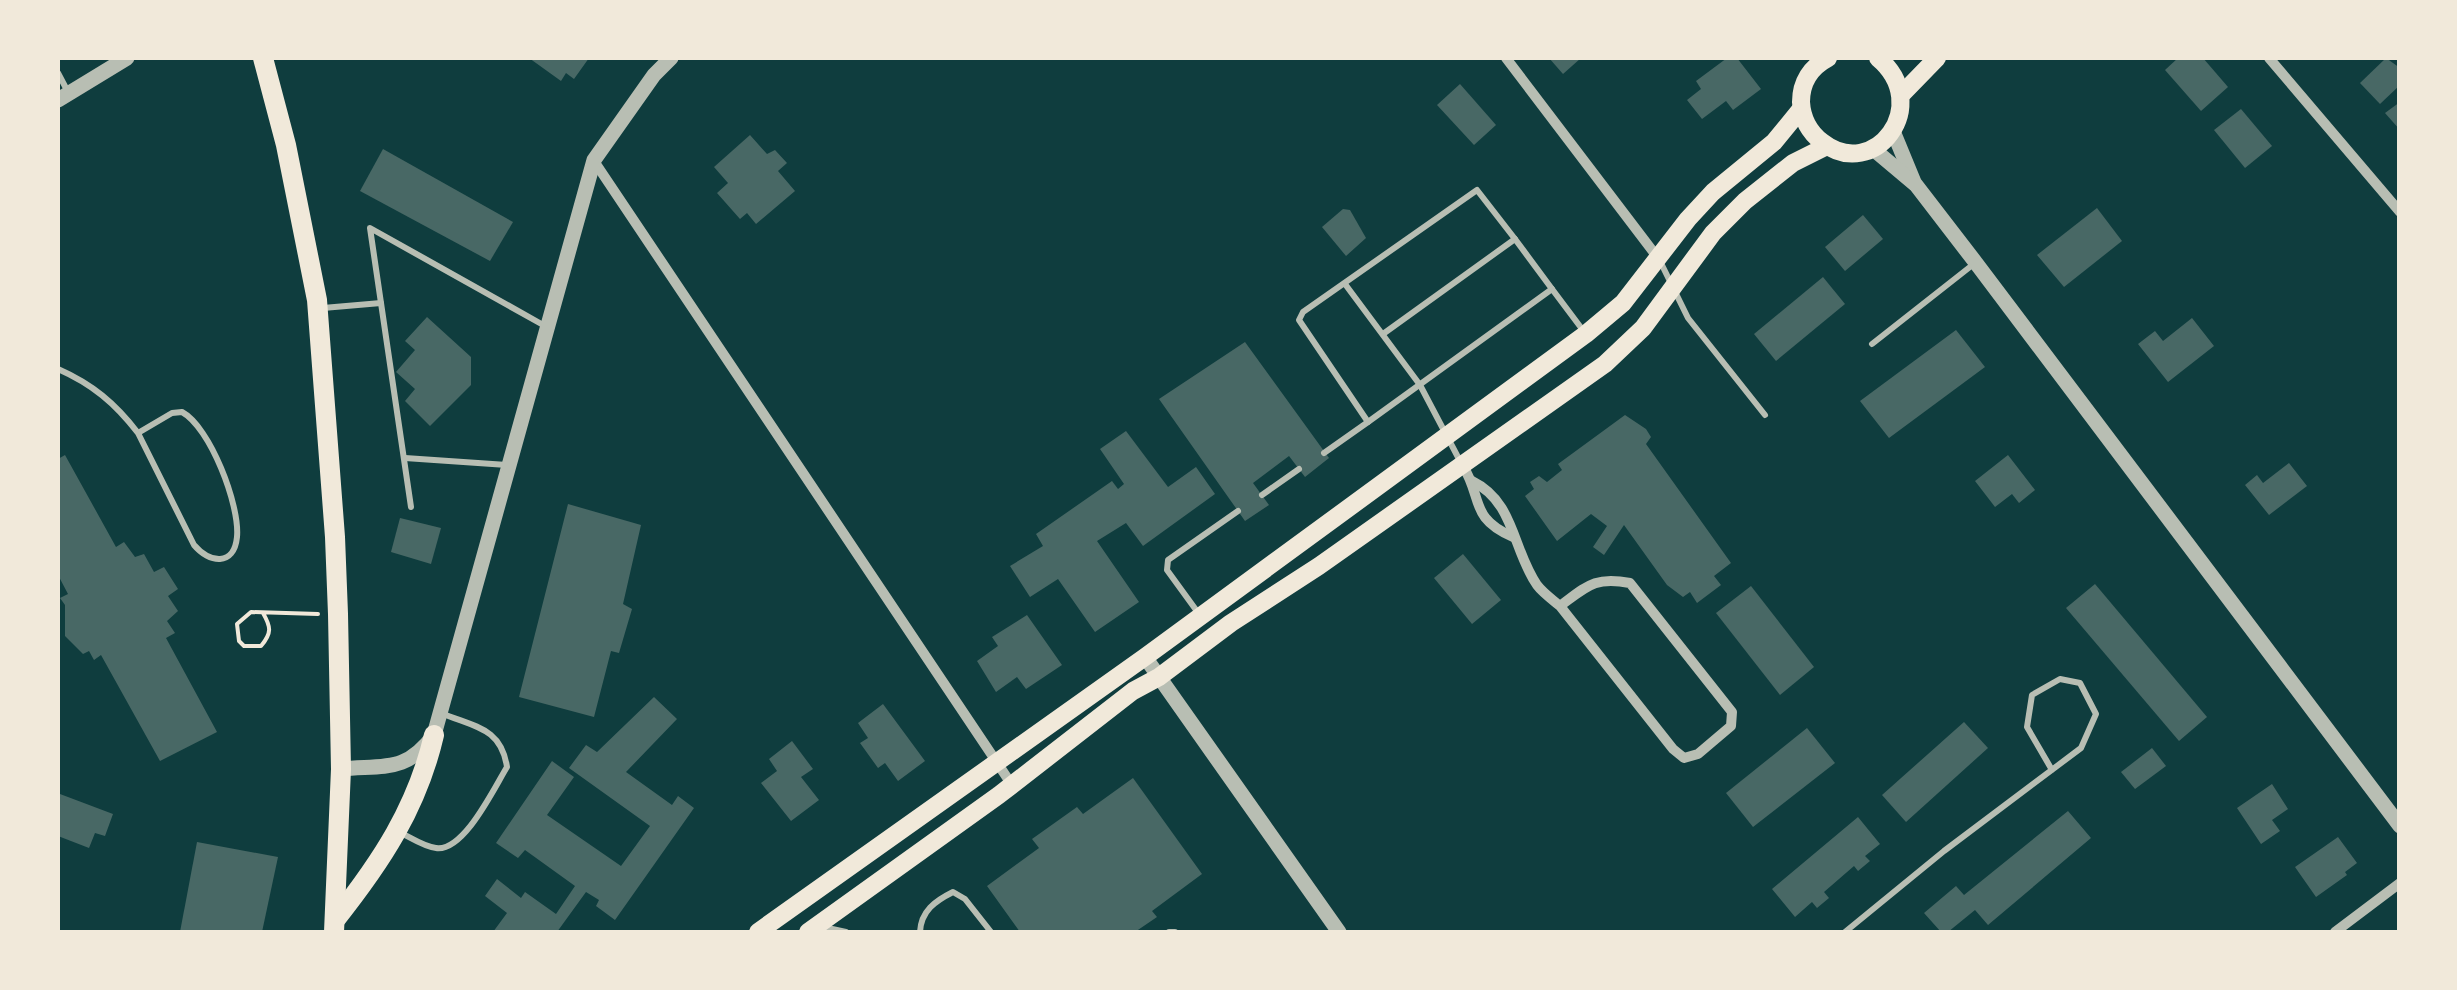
<svg xmlns="http://www.w3.org/2000/svg" width="2457" height="990" font-family="Montserrat,sans-serif">
	<style>
		.building { fill: #486865 }
		.lines { fill: none; stroke-linecap: round; stroke-linejoin: round }
		.path { stroke: #f1e9da; stroke-width: 4 }
		.service { stroke: #b8beb3; stroke-width: 6 }
		.minor { stroke: #b8beb3; stroke-width: 10 }
		.tertiary { stroke: #b8beb3; stroke-width: 15 }
		.secondary { stroke: #f1e9da; stroke-width: 18 }
		.trunk { stroke: #f1e9da; stroke-width: 20 }
	</style>
	<rect width="100%" height="100%" fill="#0f3d3e"/>
	<g class="building">
		<polygon points="529,58 589,58 574,79 566,73 561,81"/>
		<polygon points="1549,58 1581,58 1563,74"/>
		<polygon points="1727,58 1737,58 1761,89 1733,110 1726,101 1702,119 1687,100 1701,89 1696,81"/>
		<polygon points="2178,58 2203,58 2228,87 2201,111 2165,70"/>
		<polygon points="2386,58 2400,68 2400,85 2380,104 2360,83"/>
		<polygon points="1460,84 1496,125 1474,145 1437,105"/>
		<polygon points="2400,102 2400,130 2385,113"/>
		<polygon points="2241,109 2272,146 2245,168 2214,130"/>
		<polygon points="750,135 767,154 775,150 787,163 778,171 795,191 756,224 747,213 740,219 717,193 728,183 714,167"/>
		<polygon points="383,149 513,222 490,261 360,191"/>
		<polygon points="2097,208 2122,241 2064,287 2037,255"/>
		<polygon points="1343,209 1350,210 1366,238 1346,256 1322,227"/>
		<polygon points="1863,215 1883,239 1845,271 1825,247"/>
		<polygon points="1823,277 1845,304 1776,361 1754,334"/>
		<polygon points="427,317 471,357 471,385 430,426 405,401 415,389 396,372 415,350 405,341"/>
		<polygon points="2192,318 2214,346 2168,382 2138,344 2155,331 2163,341"/>
		<polygon points="1956,330 1985,367 1889,438 1860,401"/>
		<polygon points="1245,342 1329,458 1305,477 1289,456 1253,483 1269,505 1245,521 1159,399"/>
		<polygon points="1625,415 1646,429 1651,437 1646,444 1731,563 1714,576 1721,585 1697,603 1690,592 1683,597 1667,585 1624,525 1604,555 1593,547 1607,526 1591,514 1557,541 1525,496 1534,489 1530,482 1539,476 1547,482 1562,470 1558,464"/>
		<polygon points="1126,431 1168,487 1196,467 1215,494 1143,546 1126,523 1097,541 1139,602 1095,632 1058,579 1030,597 1010,566 1043,546 1036,534 1112,481 1118,489 1124,484 1100,449"/>
		<polygon points="65,455 116,547 124,542 135,557 144,554 154,572 164,567 178,589 168,596 178,611 167,621 175,633 166,638 217,732 160,761 101,655 94,660 89,651 83,654 65,636 65,605 60,598 68,594 58,575 58,459"/>
		<polygon points="2008,455 2035,490 2019,503 2012,494 1995,507 1975,481"/>
		<polygon points="2289,463 2307,486 2269,515 2245,485 2257,475 2263,483"/>
		<polygon points="568,504 641,525 623,604 632,609 619,653 611,651 594,717 519,697"/>
		<polygon points="400,518 441,528 431,564 391,552"/>
		<polygon points="1463,554 1501,600 1472,624 1434,578"/>
		<polygon points="2095,584 2207,717 2179,741 2066,608"/>
		<polygon points="1751,586 1814,667 1780,695 1716,613"/>
		<polygon points="1027,615 1062,665 1026,689 1017,677 996,692 977,661 998,646 992,637"/>
		<polygon points="654,697 677,719 626,772 672,805 678,796 694,808 615,920 596,906 599,900 586,892 557,932 493,932 507,913 485,896 497,879 521,898 525,892 556,914 575,886 525,850 518,858 496,843 552,761 574,777 547,815 621,866 650,826 569,768 586,745 597,752"/>
		<polygon points="883,704 925,761 898,781 885,763 878,768 860,743 868,738 858,723"/>
		<polygon points="1964,722 1988,748 1906,822 1882,795"/>
		<polygon points="1807,728 1835,763 1753,827 1726,793"/>
		<polygon points="792,741 813,769 801,777 819,800 791,821 761,783 777,771 769,759"/>
		<polygon points="2152,748 2166,766 2135,789 2121,772"/>
		<polygon points="1133,778 1202,874 1152,911 1157,917 1135,932 1020,932 987,886 1039,848 1032,839 1077,807 1083,814"/>
		<polygon points="2272,784 2288,809 2272,820 2280,831 2261,844 2237,808"/>
		<polygon points="60,794 113,814 105,836 95,833 89,848 58,836"/>
		<polygon points="2068,811 2091,838 1988,925 1975,910 1948,932 1941,932 1924,913 1956,886 1964,895"/>
		<polygon points="1858,817 1880,844 1865,856 1870,861 1858,871 1854,866 1824,892 1829,898 1817,908 1812,902 1795,917 1772,889"/>
		<polygon points="2338,837 2357,863 2345,872 2347,875 2316,897 2295,867"/>
		<polygon points="197,842 278,857 262,932 180,932"/>
	</g>
	<g class="lines">
		<path class="path" d="M 263,613 C 271,627 272,633 261,646 L 244,646 L 239,641 L 237,624 L 251,612 L 318,614"/>
		<g class="service">
			<polyline points="58,73 68,92"/>
			<polyline points="1515,239 1477,190 1303,312 1299,320 1368,422 1552,289 1585,333"/>
			<polyline points="1659,259 1688,318 1765,415"/>
			<polyline points="1345,284 1420,385 1460,461"/>
			<polyline points="381,303 370,228 545,326"/>
			<polyline points="323,308 381,303 411,507"/>
			<polyline points="1383,334 1515,239 1552,289"/>
			<polyline points="1872,344 1975,263"/>
			<path d="M 58,369 C 92,384 115,403 138,433 L 194,545 C 209,563 234,567 237,537 C 240,505 210,427 182,412 L 172,413 L 138,433"/>
			<polyline points="1324,453 1368,422"/>
			<polyline points="405,458 507,465"/>
			<polyline points="1262,495 1299,469"/>
			<polyline points="1199,614 1167,570 1168,560 1238,511"/>
			<path d="M 399,832 C 410,837 424,847 436,848 C 464,852 494,788 507,767 C 501,727 474,727 441,713"/>
			<polyline points="823,927 846,932"/>
			<path d="M 920,932 C 921,911 935,901 953,892 L 965,899 L 991,932"/>
			<polyline points="1169,932 1175,932"/>
			<polyline points="1845,932 1944,851 2081,748 2096,714 2080,683 2060,679 2032,695 2027,727 2052,770"/>
		</g>
		<g class="minor">
			<polyline points="1506,58 1658,258"/>
			<polyline points="2269,58 2400,212"/>
			<polyline points="594,161 1012,785"/>
			<path d="M 1463,466 C 1483,498 1469,518 1513,537"/>
			<path d="M 1472,481 C 1515,502 1512,549 1537,585 C 1543,593 1553,600 1560,606 C 1587,586 1595,576 1630,583 L 1732,712 L 1731,726 L 1698,754 L 1684,758 L 1673,749 L 1560,606"/>
			<polyline points="2335,932 2400,883"/>
		</g>
		<g class="tertiary">
			<polyline points="58,100 127,58"/>
			<polyline points="1893,131 1914,182"/>
			<polyline points="1872,148 1916,185 1976,263 2400,826"/>
			<polyline points="1145,657 1339,932"/>
			<path d="M 341,769 C 385,765 406,773 434,735 L 594,160 L 654,75 L 671,58"/>
		</g>
		<g class="secondary">
			<path d="M 1828,58 C 1811,67 1801,82 1801,102 C 1802,119 1809,132 1822,142 C 1874,183 1934,105 1878,58"/>
			<polyline points="1901,95 1937,58"/>
			<polyline points="758,932 1145,657 1586,334 1623,303 1688,219 1713,192 1774,142 1801,109"/>
			<polyline points="808,932 999,795 1133,691 1159,677 1231,623 1319,566 1605,364 1643,328 1713,233 1745,201 1793,163 1827,146"/>
		</g>
		<g class="trunk">
			<polyline points="263,58 286,145 317,300 335,537 338,614 341,769 334,932"/>
			<path d="M 335,920 C 381,862 417,808 434,735"/>
		</g>
	</g>
	<rect width="2457" height="990" fill="none" stroke="#f1e9da" stroke-width="120"/>
</svg>
